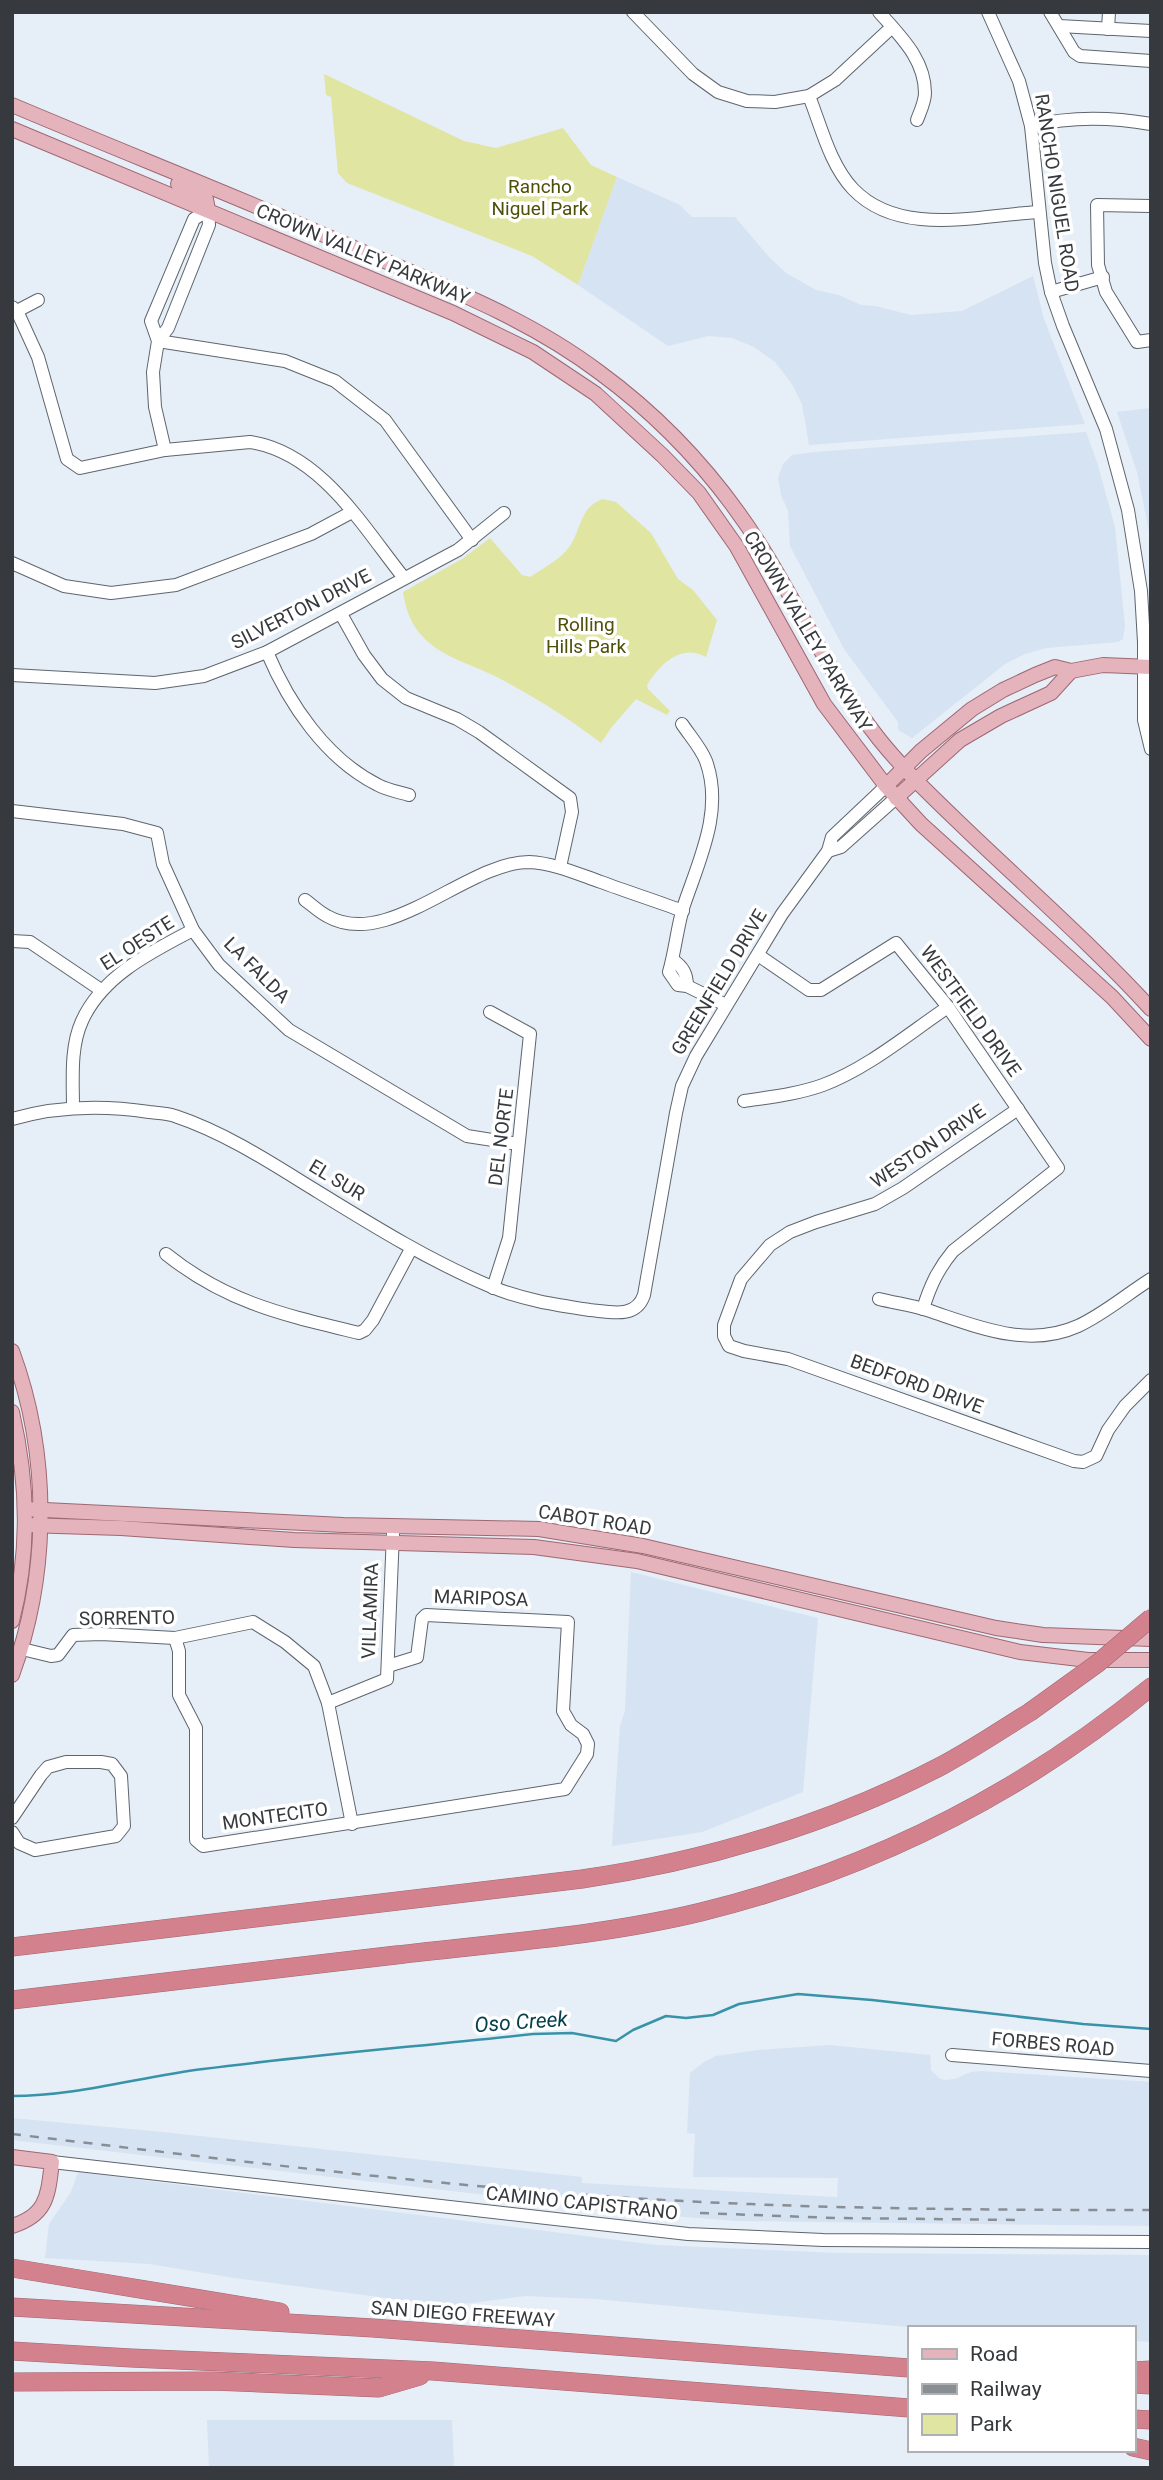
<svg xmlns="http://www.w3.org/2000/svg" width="1163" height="2480" font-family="Roboto,sans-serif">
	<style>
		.built { fill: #d6e3f2 }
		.green { fill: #e0e5a1 }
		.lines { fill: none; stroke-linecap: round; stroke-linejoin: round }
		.stream { stroke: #3893a9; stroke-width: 2.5 }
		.minor-casing { stroke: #5e656d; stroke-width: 14 }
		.major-casing { stroke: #9d6872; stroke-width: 16 }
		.highway-casing { stroke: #9d6872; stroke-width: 19 }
		.minor { stroke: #fff; stroke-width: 12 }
		.major { stroke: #e5b3bb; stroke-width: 14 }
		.highway { stroke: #d4818e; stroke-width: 18 }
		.rail { stroke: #898e94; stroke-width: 2.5; stroke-dasharray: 9 9; stroke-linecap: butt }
		.highway-bridge-casing { stroke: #9d6872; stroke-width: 19; stroke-linecap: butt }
		.highway-bridge { stroke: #d4818e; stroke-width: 18 }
		.labels { text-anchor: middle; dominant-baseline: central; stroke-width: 7; stroke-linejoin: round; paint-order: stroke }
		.park-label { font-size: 19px; fill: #4e5008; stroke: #fff }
		.street-label { font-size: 19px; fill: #36393d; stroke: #fff }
		.water-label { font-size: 21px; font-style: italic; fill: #06404c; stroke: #fff }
	</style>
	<rect width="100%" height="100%" fill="#e6eef7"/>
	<g class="built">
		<polygon points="617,177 680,205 692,217 735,217 770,258 786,273 816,290 839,295 861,305 875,306 911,315 962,311 1033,276 1044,319 1085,424 809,445 802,404 792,384 775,362 754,347 732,338 708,336 668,346 578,285"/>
		<polygon points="1151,408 1151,541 1137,472 1117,412"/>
		<polygon points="1086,432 1097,462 1115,527 1125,626 1123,639 1118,642 1046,648 1025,654 1005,664 912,738 898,730 898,722 844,649 790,546 788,511 781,495 778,478 783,464 792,455 815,452"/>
		<polygon points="631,1572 818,1618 803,1792 702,1832 612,1846 620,1726 625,1711"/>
		<polygon points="830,2045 930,2055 931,2070 939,2078 944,2080 955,2079 971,2072 981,2071 1151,2082 1151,2226 735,2221 649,2214 12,2140 12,2118 162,2132 582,2177 582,2183 837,2197 838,2178 693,2177 695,2134 687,2133 690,2073 704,2062 716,2056 758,2050"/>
		<polygon points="78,2172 656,2245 839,2253 1151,2255 1151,2342 1133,2341 1133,2328 919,2328 595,2299 525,2296 447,2306 235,2278 149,2264 45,2258 49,2224 71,2192"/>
		<polygon points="207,2420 452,2420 454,2468 209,2468"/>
	</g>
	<g class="green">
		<polygon points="324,74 464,141 496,148 563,128 591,165 617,177 578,285 532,256 347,183 338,173 331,97 326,95"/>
		<path d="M 603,499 L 616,502 L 651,533 L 678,579 L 693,590 L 717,620 L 706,657 C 680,643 660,665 647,685 L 648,689 L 670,711 L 667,715 L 636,699 L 611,728 L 601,743 C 569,718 533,696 497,677 C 469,663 433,655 415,627 C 408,616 405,604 403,592 L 462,559 L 490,538 L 522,575 L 530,577 C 542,569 557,561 566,551 C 583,532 577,508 603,499 Z"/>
	</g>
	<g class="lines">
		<path class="stream" d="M 12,2096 C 77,2096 139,2077 203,2069 C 312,2055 423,2046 533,2034 L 572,2033 L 616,2041 L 633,2030 L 666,2016 L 686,2018 L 713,2015 L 739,2004 L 798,1994 L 872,2000 L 1083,2024 L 1151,2029"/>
		<g class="minor-casing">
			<g id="minor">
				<polyline points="633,12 693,74 718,92 747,101 775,102 809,96 835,80 892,27"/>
				<path d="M 879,12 C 900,36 925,59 925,93 C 925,102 920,112 917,120"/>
				<polyline points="988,12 1019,81 1031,126 1045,263 1051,292 1063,326 1106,429 1128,510 1141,591 1144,642 1144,720 1151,749"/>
				<polyline points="1050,12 1074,52 1080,56 1151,61"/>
				<polyline points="1059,26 1151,31"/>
				<polyline points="1108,29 1109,12"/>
				<path d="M 809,96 C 821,126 830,165 853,189 C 900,238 979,215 1039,212"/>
				<path d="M 1031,126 C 1071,116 1111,117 1151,124"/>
				<polyline points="1151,206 1097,205 1098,265 1106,292 1137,342 1151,340"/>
				<polyline points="1051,292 1103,277"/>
				<path d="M 12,307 L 17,311 L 38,357 L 67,459 L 80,468 L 165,450 L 250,442 C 321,453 363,527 404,578"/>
				<polyline points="17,311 38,300"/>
				<polyline points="158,341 285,361 335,381 385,420 472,540"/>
				<polyline points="158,341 168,328 209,225 208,210"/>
				<polyline points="165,450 155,407 153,372 158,341 151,321 194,219 208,210"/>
				<polyline points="12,563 64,586 111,593 176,585 311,534 352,512"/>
				<polyline points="341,614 364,655 382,679 406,698 457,719 479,732 570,798 572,812 560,867"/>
				<path d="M 267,652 C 289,704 326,759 378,785 C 387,790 399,792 409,795"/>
				<polyline points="12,675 155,683 204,676 267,652 458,550 504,513"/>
				<path d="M 682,724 C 690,736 701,748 706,761 C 724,811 699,860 683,908 C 677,929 675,951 669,972 L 678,985 L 687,986 L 726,1005"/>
				<polyline points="12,811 123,824 157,833 163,864 193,930 219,965 289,1030 467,1136 518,1144"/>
				<polyline points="828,851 841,847 896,798"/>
				<path d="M 305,900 C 312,905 319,912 327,916 C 388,951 467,862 529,862 C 554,863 578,874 601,882 C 628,892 656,901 683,911"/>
				<polyline points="12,941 30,942 101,990"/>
				<path d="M 758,955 L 809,990 L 821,990 L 896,943 L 948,1007 L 1058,1168 L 953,1251 C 938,1269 930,1286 923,1309"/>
				<path d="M 673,960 C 683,967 687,974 687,986"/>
				<polyline points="490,1012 530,1034 509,1238 493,1288"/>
				<path d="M 744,1101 C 771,1097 798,1094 823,1085 C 868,1068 908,1034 948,1007"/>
				<path d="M 73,1108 C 73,1080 70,1047 82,1021 C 102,976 151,952 193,930"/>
				<polyline points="1018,1109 903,1188 875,1204 816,1222 790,1232 770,1245 741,1279 724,1325 724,1336 729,1346 744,1351 788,1359 1074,1461 1083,1462 1096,1456 1108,1430 1125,1406 1151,1380"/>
				<path d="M 12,1119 C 57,1106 103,1105 149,1112 C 157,1113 167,1113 175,1116 C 220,1131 262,1157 302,1182 C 364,1220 425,1259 492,1287 C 523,1300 557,1305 590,1310 C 611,1312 636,1319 644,1295 L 676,1113 L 682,1086 L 696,1056 L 782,914 L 828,851 L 832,837 L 886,786"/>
				<path d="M 166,1254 C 227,1303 285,1315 359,1333 L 365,1330 L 373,1320 L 411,1249"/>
				<path d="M 879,1299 C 895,1303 911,1305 927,1310 C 976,1326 1027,1349 1078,1326 C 1104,1314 1127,1294 1151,1279"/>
				<polyline points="175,1638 179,1651 179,1695 196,1728 196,1840 203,1846 565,1789 587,1754 588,1744 583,1734 571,1725 563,1711 568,1622 426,1615 422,1619 417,1657 388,1666"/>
				<polyline points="22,1649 51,1656 58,1655 73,1635 101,1634 175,1638 253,1622 285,1642 314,1666 328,1703 352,1824"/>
				<polyline points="328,1703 387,1679 393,1533"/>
				<polyline points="12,1818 41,1775 48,1767 66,1762 101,1762 112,1764 121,1776 124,1826 116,1836 35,1850 19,1843 12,1832"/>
				<polyline points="952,2055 1151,2071"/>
				<polyline points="52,2162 688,2234 823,2240 1151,2242"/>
			</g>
		</g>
		<g class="major-casing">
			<g id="major">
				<path d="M 12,105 C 123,152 235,196 345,244 C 432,282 522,314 599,372 C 666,421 722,483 765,553 C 803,615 834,682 879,739 C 907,774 941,805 973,836 C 1033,893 1095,948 1151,1009"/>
				<polyline points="12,129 453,313 533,352 596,394 662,455 699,493 737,547 824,704 886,786 921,824 1112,997 1151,1039"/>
				<polyline points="178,184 206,199 208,210"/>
				<polyline points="886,786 921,751 972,709 1003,690 1035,675 1055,667 1071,671 1103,665 1151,667"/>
				<polyline points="896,798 960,740 1001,716 1051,693 1071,671"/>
				<path d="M 12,1351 C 50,1454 50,1572 12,1675"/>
				<path d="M 12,1412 C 28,1481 30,1552 12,1621"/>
				<polyline points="25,1509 343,1525 539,1529 643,1546 996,1628 1043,1635 1151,1639"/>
				<polyline points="26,1525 121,1528 294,1540 534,1547 637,1561 1020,1652 1088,1660 1151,1660"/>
				<path d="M 12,2157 L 52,2162 C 48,2194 48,2215 12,2226"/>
			</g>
		</g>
		<g class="highway-casing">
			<g id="highway">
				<path d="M 12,1947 L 582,1879 C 706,1861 833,1823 943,1765 C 973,1749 1001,1730 1030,1712"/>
				<path d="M 12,2000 C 140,1985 268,1970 396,1955 C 497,1943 602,1936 701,1912 C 867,1871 1019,1795 1151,1687"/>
				<polyline points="12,2268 280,2312"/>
				<polyline points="12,2307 373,2328 909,2368"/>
				<polyline points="12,2351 131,2358 433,2371 909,2408"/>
				<polyline points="1133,2371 1151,2370"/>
				<polyline points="12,2382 212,2381 379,2388 420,2376"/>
				<polyline points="1133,2384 1151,2385"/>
				<polyline points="1133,2419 1151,2420"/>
				<polyline points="1133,2447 1151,2451"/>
			</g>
		</g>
		<use href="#minor" class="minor"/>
		<use href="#major" class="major"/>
		<use href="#highway" class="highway"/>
		<g class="rail">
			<path d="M 12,2134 C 223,2159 434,2186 646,2199 C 814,2209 982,2210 1151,2210"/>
			<polyline points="700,2213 836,2218 1019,2220"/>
		</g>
		<g class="highway-bridge-casing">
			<polyline id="highway-bridge" points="1030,1712 1098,1663 1151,1618"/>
		</g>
		<use href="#highway-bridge" class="highway-bridge"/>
	</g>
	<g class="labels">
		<g class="park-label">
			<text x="540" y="186">Rancho<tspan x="540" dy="22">Niguel Park</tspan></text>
			<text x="586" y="624">Rolling<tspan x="586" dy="22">Hills Park</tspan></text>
		</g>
		<g class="street-label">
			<text transform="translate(1057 193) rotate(81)">RANCHO NIGUEL ROAD</text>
			<text transform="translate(363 254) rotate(23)">CROWN VALLEY PARKWAY</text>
			<text transform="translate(301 609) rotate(-27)">SILVERTON DRIVE</text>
			<text transform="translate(808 631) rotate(59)">CROWN VALLEY PARKWAY</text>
			<text transform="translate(137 943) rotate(-33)">EL OESTE</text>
			<text transform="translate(257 970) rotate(45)">LA FALDA</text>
			<text transform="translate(719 982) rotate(-59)">GREENFIELD DRIVE</text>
			<text transform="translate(971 1011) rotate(54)">WESTFIELD DRIVE</text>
			<text transform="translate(501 1137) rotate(-83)">DEL NORTE</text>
			<text transform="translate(928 1146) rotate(-34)">WESTON DRIVE</text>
			<text transform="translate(337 1180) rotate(31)">EL SUR</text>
			<text transform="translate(917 1384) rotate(20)">BEDFORD DRIVE</text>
			<text transform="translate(595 1520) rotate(9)">CABOT ROAD</text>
			<text transform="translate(481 1598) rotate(2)">MARIPOSA</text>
			<text transform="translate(370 1611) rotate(-88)">VILLAMIRA</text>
			<text transform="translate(127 1618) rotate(-1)">SORRENTO</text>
			<text transform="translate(275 1816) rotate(-8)">MONTECITO</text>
			<text transform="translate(1053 2044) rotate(5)">FORBES ROAD</text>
			<text transform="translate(582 2203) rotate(6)">CAMINO CAPISTRANO</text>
			<text transform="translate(463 2314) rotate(4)">SAN DIEGO FREEWAY</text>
		</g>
		<g class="water-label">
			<text transform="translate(521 2022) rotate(-4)">Oso Creek</text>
		</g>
	</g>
	<rect width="1163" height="2480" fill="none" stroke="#36393d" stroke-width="28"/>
	<rect x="908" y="2326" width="228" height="126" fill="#ffffff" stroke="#afb0b1" stroke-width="2"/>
	<rect x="922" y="2349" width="35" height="10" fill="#e5b3bb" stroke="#afb0b1" stroke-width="2"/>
	<text x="970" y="2361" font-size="21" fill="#36393d">Road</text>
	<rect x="922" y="2384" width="35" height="10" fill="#898e94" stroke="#afb0b1" stroke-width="2"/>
	<text x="970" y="2396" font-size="21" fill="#36393d">Railway</text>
	<rect x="922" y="2414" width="35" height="21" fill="#e0e5a1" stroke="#afb0b1" stroke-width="2"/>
	<text x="970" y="2431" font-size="21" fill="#36393d">Park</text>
</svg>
